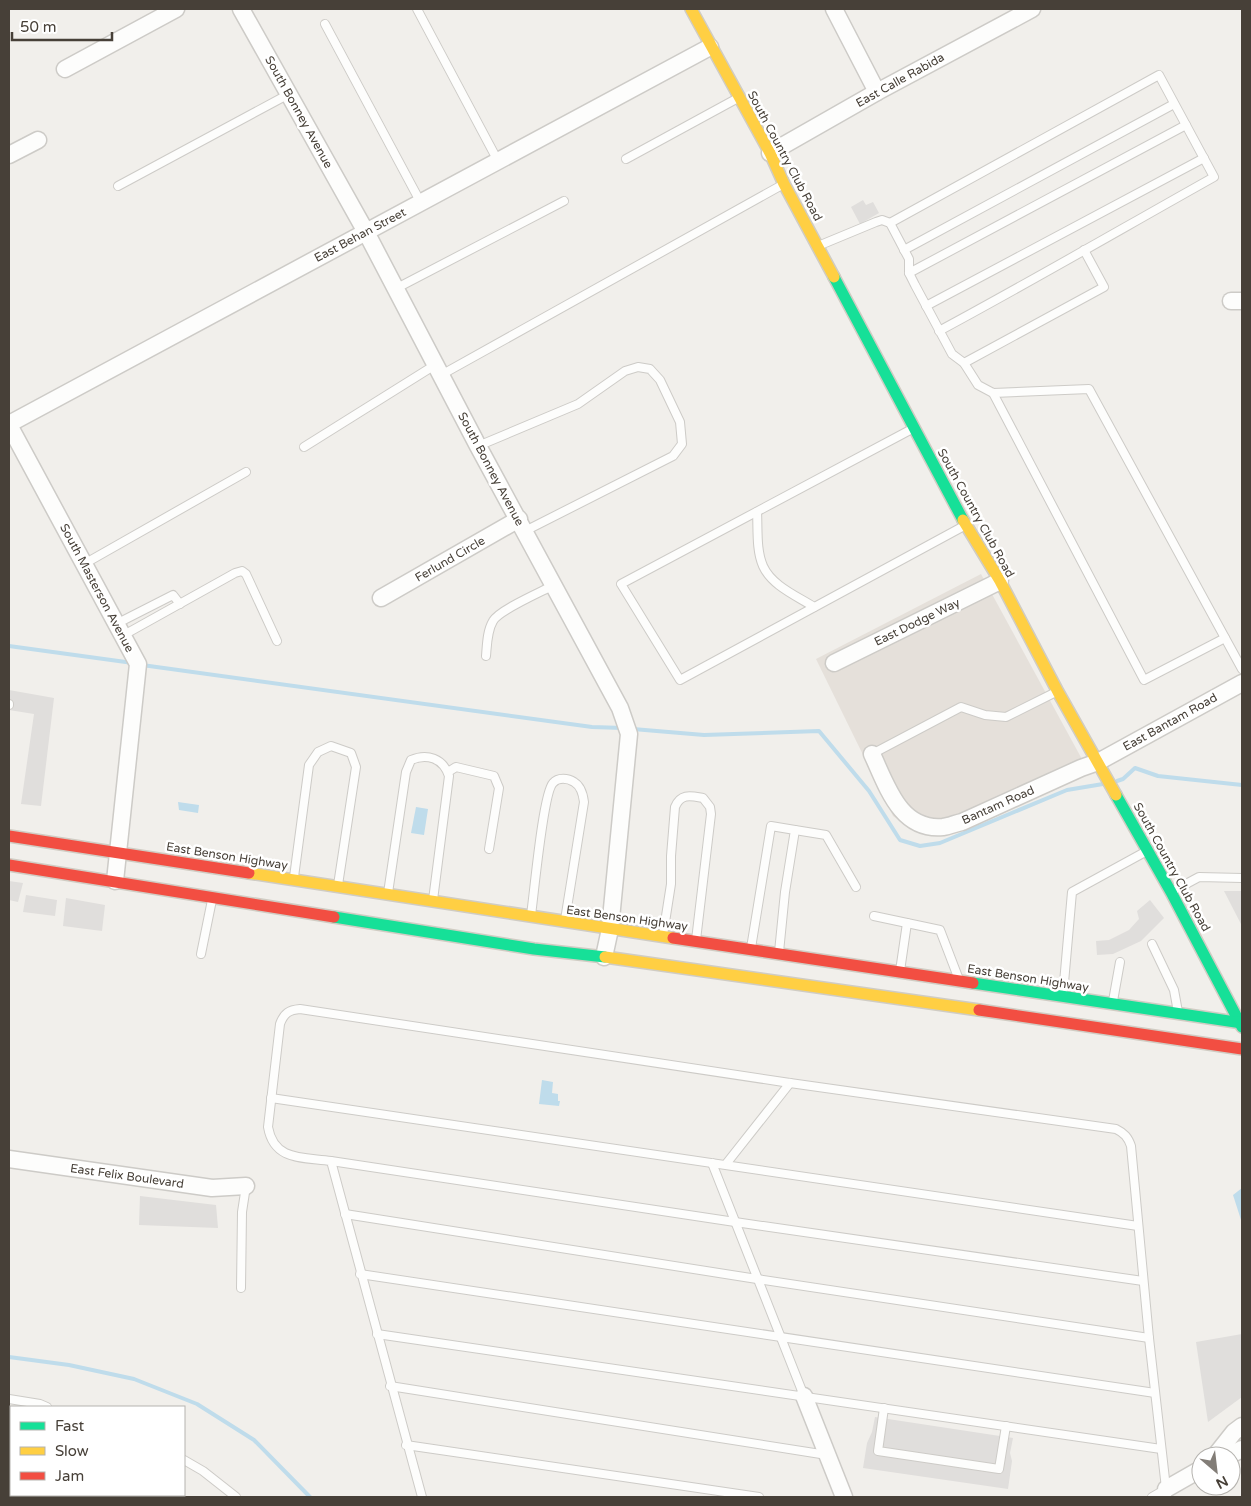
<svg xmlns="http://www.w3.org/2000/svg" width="1251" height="1506" font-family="'Varela Round',sans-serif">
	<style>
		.residential { fill: #e5e0da }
		.parking { fill: #e0dedc }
		.water { fill: #bfdceb }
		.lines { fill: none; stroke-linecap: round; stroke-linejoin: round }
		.stream { stroke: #bfdceb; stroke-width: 4 }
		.lane-casing { stroke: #cdcbc7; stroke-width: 10 }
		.street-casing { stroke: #cdcbc7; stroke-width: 19 }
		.fast-casing { stroke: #d0ccc3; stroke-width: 14 }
		.slow-casing { stroke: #d0ccc3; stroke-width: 14 }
		.jam-casing { stroke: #d0ccc3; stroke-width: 14 }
		.lane { stroke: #fdfdfc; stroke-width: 8 }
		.street { stroke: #fdfdfc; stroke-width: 16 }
		.fast { stroke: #16e098; stroke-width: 11 }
		.slow { stroke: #ffcf43; stroke-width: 11 }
		.jam { stroke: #f24e42; stroke-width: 11 }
		.labels { text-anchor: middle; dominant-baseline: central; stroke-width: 5; stroke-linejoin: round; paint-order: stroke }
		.street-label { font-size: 12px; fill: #474038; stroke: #fff }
	</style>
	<rect width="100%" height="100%" fill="#f1efeb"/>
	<polygon class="residential" points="981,574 1089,772 944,832 916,832 893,816 816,659"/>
	<g class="parking">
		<polygon points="863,200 866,205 873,202 879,213 860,224 851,207"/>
		<polygon points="9,690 54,698 41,806 21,804 34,714 9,710"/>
		<polygon points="9,881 23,883 18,902 9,900"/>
		<polygon points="1224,891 1242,891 1242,926"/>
		<polygon points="26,895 57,900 55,916 23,912"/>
		<polygon points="66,898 105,905 102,931 63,926"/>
		<polygon points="1150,900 1164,918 1141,941 1113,954 1097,955 1096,941 1109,940 1129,930 1139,919 1137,911"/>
		<polygon points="140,1196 216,1205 218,1228 139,1225"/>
		<polygon points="1242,1334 1242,1397 1208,1422 1196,1342"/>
		<polygon points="875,1417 1013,1438 1010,1453 1012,1461 1008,1489 863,1468 867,1443 872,1432"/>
	</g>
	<g class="water">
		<polygon points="178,802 199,805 198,813 179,810"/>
		<polygon points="416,807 428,809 424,835 411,833"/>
		<polygon points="542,1080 553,1082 552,1093 558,1094 558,1101 560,1101 559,1106 539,1104"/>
		<polygon points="1242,1188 1242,1223 1233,1195"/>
	</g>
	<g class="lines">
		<g class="stream">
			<polyline points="9,646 133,663"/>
			<polyline points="142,665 592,727 623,728"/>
			<polyline points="633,729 704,735 819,731 869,791 900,840 920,846 940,843 1067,790 1103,784"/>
			<polyline points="1117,781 1123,779 1135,768 1158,776 1242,785"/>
			<polyline points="9,1357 69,1365 134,1379 197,1404 254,1440 310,1497"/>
		</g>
		<g class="lane-casing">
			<g id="lane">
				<polyline points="417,9 498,161"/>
				<polyline points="325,24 421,203"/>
				<polyline points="626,159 738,98"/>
				<polyline points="118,186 289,94"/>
				<path d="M 890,223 L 1159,75 L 1214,177 C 1123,228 1032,281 939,331"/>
				<polyline points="818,246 876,222 882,220 890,223 909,259 909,273 915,285 952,354 964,363 978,385 993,393 1089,389 1242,669"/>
				<polyline points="904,250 1174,104"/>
				<polyline points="909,273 1186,125"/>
				<polyline points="395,289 564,201"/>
				<polyline points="926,306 1204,158"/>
				<polyline points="964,363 1104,287 1084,250"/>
				<polyline points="441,375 782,185"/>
				<polyline points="993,393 1144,680 1225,638"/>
				<polyline points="912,429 621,584 680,680 964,526"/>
				<polyline points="478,446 578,404 625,371 638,367 650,369 660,380 680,422 682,444 673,456 525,531"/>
				<polyline points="304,447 435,365"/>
				<path d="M 757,512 C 758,529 756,550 763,566 C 772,586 797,596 814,607"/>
				<polyline points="84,564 246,472"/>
				<polyline points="116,624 173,595 180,604"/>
				<polyline points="122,636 235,573 242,571 246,574 277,641"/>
				<path d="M 486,656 C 487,645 487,631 493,621 C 499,610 541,592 554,585"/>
				<polyline points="9,704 9,705"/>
				<polyline points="872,754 961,707 985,715 1006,717 1056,692"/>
				<polyline points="448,772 456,767 494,776 499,788 489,849"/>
				<polyline points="795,830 826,835 856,887"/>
				<polyline points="294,877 309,765 318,752 331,746 351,753 356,767 338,885"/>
				<polyline points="1173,891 1199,877 1242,878"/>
				<path d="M 388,893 L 406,772 L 411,760 C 427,753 443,758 449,776 L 433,900"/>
				<path d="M 531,915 C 534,895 543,793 553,783 C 558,777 568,778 574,782 C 581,786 583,794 584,802 L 565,920"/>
				<polyline points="874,916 940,930 958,977"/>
				<path d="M 663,935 L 671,884 L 671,856 L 675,807 C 681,793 691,796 703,798 L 710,807 L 711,814 L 696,940"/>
				<polyline points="1152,944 1174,990 1178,1012"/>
				<polyline points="751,948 771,826 795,830 785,892 779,952"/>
				<polyline points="201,954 212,900"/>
				<polyline points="900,971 907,923"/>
				<polyline points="1063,994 1072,892 1145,852"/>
				<polyline points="1113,1001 1120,962"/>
				<polyline points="271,1098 1138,1226"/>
				<polyline points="331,1161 735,1222 1143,1281"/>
				<polyline points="712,1163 804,1396"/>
				<polyline points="726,1164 790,1083"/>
				<polyline points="345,1214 757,1279 1149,1338"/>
				<polyline points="360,1274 1155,1393"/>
				<polyline points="241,1288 242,1212 246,1186"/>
				<polyline points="377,1334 1161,1449"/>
				<polyline points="390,1386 827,1455"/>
				<polyline points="9,1399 40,1404 47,1407"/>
				<polyline points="884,1408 878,1451 999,1469 1006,1426"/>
				<polyline points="406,1445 759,1497"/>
				<polyline points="184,1460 203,1471 236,1497"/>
				<polyline points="36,1497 36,1495"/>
				<polyline points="72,1497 72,1495"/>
				<polyline points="147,1497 147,1495"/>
				<path d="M 422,1497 L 331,1161 C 302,1157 274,1161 268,1127 L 280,1024 C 284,1013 289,1010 300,1009 L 790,1083 L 1116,1129 C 1124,1133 1128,1137 1131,1146 L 1149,1338 L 1167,1497"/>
				<polyline points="1152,1497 1166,1489"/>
			</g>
		</g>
		<g class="street-casing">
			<g id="street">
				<polyline points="241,9 366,232 478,446 620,708 629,734 610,929 604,957"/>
				<polyline points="834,9 877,92"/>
				<polyline points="65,69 176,9"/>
				<polyline points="770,153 877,92 1032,9"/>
				<polyline points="9,155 38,140"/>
				<polyline points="1231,301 1242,301"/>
				<polyline points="9,424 710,47"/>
				<polyline points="9,425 138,664 115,881"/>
				<polyline points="381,598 519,519"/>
				<polyline points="834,663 1000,581"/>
				<path d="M 872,754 C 887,786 900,831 943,827 C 950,826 956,823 962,822 L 1081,768 L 1098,762 L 1242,683"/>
				<polyline points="9,1159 212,1188 246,1186"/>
				<polyline points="804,1396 844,1497"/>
				<polyline points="1215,1456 1234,1432 1242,1426"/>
				<polyline points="1228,1456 1242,1449"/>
				<polyline points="1166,1489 1201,1469"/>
			</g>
		</g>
		<g class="fast-casing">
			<g id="fast">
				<polyline points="834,277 963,520"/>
				<polyline points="1116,795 1171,892 1242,1027"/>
				<polyline points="334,917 534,949 605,957"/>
				<polyline points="973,983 1242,1023"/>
			</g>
		</g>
		<g class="slow-casing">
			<g id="slow">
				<polyline points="691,9 770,153 784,184 834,277"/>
				<polyline points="963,520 1000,581 1058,692 1116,795"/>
				<polyline points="249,873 673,938"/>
				<polyline points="605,957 979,1010"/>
			</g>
		</g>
		<g class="jam-casing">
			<g id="jam">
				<polyline points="9,836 249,873"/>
				<polyline points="9,865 334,917"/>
				<polyline points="673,938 973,983"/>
				<polyline points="979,1010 1242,1049"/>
			</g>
		</g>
		<use href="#lane" class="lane"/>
		<use href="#street" class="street"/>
		<use href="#fast" class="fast"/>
		<use href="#slow" class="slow"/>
		<use href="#jam" class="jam"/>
	</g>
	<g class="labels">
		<g class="street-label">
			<text transform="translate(900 80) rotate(-29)">East Calle Rabida</text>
			<text transform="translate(299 112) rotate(61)">South Bonney Avenue</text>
			<text transform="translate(785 156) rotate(62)">South Country Club Road</text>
			<text transform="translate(360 235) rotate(-28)">East Behan Street</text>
			<text transform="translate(491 469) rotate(62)">South Bonney Avenue</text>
			<text transform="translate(976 513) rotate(61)">South Country Club Road</text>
			<text transform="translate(450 559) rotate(-30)">Ferlund Circle</text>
			<text transform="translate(97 588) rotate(62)">South Masterson Avenue</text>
			<text transform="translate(917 622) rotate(-26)">East Dodge Way</text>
			<text transform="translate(1170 722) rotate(-29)">East Bantam Road</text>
			<text transform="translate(998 805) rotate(-24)">Bantam Road</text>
			<text transform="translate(227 856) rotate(9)">East Benson Highway</text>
			<text transform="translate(1172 867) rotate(61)">South Country Club Road</text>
			<text transform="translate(627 918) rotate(8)">East Benson Highway</text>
			<text transform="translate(1028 978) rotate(9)">East Benson Highway</text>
			<text transform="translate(127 1176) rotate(8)">East Felix Boulevard</text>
		</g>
	</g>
	<rect width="1251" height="1506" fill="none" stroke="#474038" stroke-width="20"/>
	<rect x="10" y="1406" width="175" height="90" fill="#ffffff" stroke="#b5b3af"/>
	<rect x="20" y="1422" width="25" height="8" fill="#16e098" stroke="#b5b3af"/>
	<text x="55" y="1431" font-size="15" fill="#474038">Fast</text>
	<rect x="20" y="1447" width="25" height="8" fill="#ffcf43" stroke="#b5b3af"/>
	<text x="55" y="1456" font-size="15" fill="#474038">Slow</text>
	<rect x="20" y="1472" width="25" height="8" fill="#f24e42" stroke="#b5b3af"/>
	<text x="55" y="1481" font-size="15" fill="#474038">Jam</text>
	<g transform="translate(1216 1471) rotate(152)"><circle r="24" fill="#ffffff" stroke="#b5b3af"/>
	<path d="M0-4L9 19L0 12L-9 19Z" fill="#827d77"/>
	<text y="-8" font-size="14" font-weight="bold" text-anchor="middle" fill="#474038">N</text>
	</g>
	<path d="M12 32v8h100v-8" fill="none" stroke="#474038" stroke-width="2.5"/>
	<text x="20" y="32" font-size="15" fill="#474038" stroke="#ffffff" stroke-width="4" paint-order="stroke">50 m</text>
</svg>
